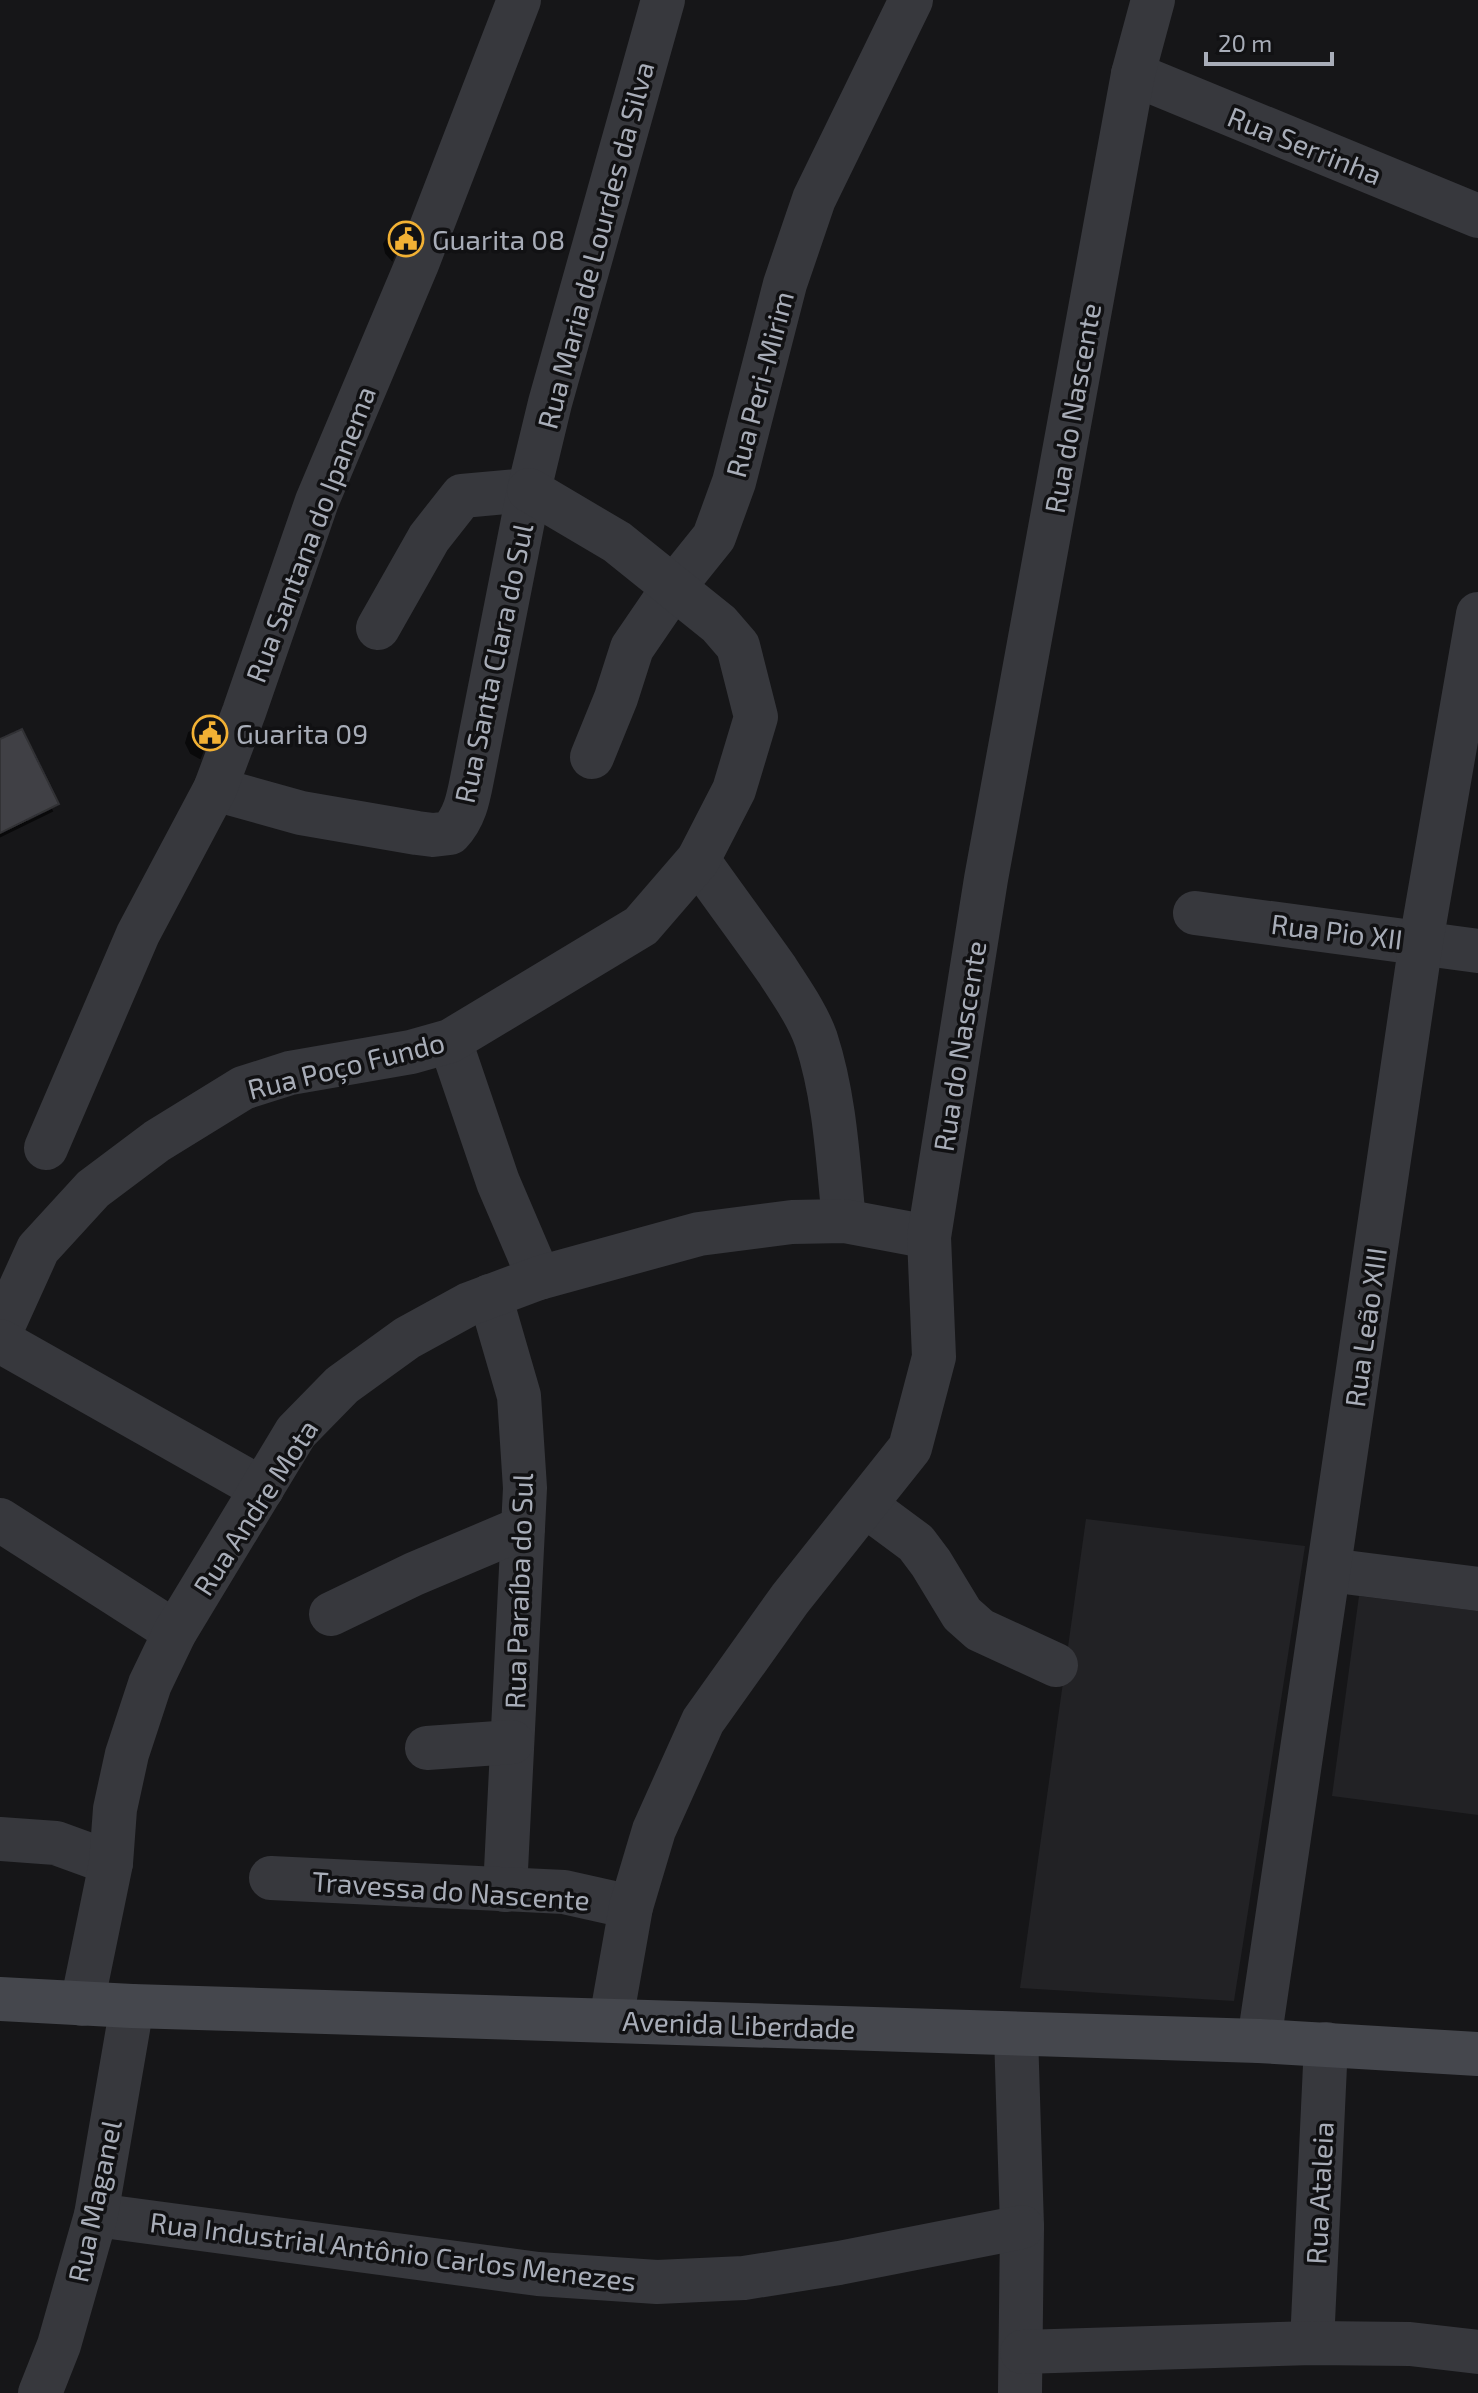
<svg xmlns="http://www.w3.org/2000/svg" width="1478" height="2393" font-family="'Exo 2',sans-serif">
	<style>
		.built { fill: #222225 }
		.building { fill: #404145; stroke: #303034; stroke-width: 2; filter: url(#shadow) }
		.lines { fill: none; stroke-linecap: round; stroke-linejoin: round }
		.minor { stroke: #37383d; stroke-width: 44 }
		.secondary { stroke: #45474d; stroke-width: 44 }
		.labels { text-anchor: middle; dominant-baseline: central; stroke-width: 7; stroke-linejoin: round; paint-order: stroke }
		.street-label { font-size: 28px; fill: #a8adb8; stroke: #111113 }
		.poi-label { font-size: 28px; fill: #a8adb8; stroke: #111113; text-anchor: start }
	</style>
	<defs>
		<filter id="shadow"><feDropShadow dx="-7" dy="7" stdDeviation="0" flood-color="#0009"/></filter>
	</defs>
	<rect width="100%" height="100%" fill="#161618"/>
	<g class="built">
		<polygon points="1086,1519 1305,1546 1234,2001 1020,1988"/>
		<polygon points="1359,1596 1478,1611 1478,1815 1332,1796"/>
	</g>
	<g class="building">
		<polygon points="406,225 411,226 399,253 393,246 391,237 396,229"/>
		<polygon points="209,718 219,721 207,751 198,746 193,736 196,726"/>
		<polygon points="22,729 59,804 0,833 0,739"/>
	</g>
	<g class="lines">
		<g class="minor">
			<polyline points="1133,74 1478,216"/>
			<polyline points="378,628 429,538 462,496 529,490"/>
			<polyline points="592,757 616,698 632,648 673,588 714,537 734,482 785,284 814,199 911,0"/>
			<path d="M 215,789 L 301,813 L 417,833 L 433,835 L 450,833 C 467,815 469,793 474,769 L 529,490 L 550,403 L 663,0"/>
			<path d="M 698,860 C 724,897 751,933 777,970 C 791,992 807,1014 816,1039 C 835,1097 838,1161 844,1221"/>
			<polyline points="1195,913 1478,951"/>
			<polyline points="450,1041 498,1182 539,1278"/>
			<polyline points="46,1148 138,934 215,789 244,712 317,501 417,264 519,0"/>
			<polyline points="490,1296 519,1396 525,1488 505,1890"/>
			<polyline points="0,1333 38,1249 93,1189 157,1141 243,1088 290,1073 411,1052 450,1041 641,926 698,860 734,790 756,717 738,646 719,624 617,542 529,490"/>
			<polyline points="0,1341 262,1489"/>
			<polyline points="866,1506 916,1543 931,1563 962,1614 980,1630 1056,1665"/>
			<polyline points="0,1520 175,1632"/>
			<polyline points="1329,1570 1478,1589"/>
			<polyline points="331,1614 414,1574 523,1528"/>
			<polyline points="427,1748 512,1742"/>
			<polyline points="0,1839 56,1843 111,1863"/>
			<polyline points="271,1878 564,1892 631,1907"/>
			<polyline points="82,2004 111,1863 115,1809 127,1754 150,1684 175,1632 296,1432 342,1385 407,1338 469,1304 539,1278 699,1234 792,1222 844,1221 929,1237"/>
			<polyline points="611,2020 631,1907 654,1830 703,1721 790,1599 910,1448 934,1357 929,1237 986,879 1133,74 1153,0"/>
			<polyline points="1016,2034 1022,2227 1020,2393"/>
			<polyline points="1259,2041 1421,942 1478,614"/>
			<polyline points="96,2215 538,2274 657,2282 744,2278 839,2263 1022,2227"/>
			<polyline points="1312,2343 1326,2044"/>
			<polyline points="1022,2352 1312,2343 1410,2344 1478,2352"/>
			<polyline points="40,2393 59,2345 96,2215 132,2006"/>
		</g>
		<polyline class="secondary" points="0,1999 132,2006 1259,2041 1478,2054"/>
	</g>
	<defs>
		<g id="civic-ring" transform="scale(1.8)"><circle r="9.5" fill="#111113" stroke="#f2b134" stroke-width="1.5"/><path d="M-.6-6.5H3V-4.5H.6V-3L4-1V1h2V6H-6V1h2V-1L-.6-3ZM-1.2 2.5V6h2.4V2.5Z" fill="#f2b134"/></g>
	</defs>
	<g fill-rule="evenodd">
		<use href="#civic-ring" x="406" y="239"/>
		<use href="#civic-ring" x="210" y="733"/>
	</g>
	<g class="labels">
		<g class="street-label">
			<text transform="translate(1305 145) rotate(22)">Rua Serrinha</text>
			<text transform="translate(595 245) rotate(-75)">Rua Maria de Lourdes da Silva</text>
			<text transform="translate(759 384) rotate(-75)">Rua Peri-Mirim</text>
			<text transform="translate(1072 408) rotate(-80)">Rua do Nascente</text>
			<text transform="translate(310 534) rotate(-69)">Rua Santana do Ipanema</text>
			<text transform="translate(493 663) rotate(-78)">Rua Santa Clara do Sul</text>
			<text transform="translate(1337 931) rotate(7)">Rua Pio XII</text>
			<text transform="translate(959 1046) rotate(-81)">Rua do Nascente</text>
			<text transform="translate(346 1065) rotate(-14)">Rua Poço Fundo</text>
			<text transform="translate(1365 1327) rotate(-82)">Rua Leão XIII</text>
			<text transform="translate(255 1507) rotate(-57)">Rua Andre Mota</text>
			<text transform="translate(518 1591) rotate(-88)">Rua Paraíba do Sul</text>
			<text transform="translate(451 1890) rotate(4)">Travessa do Nascente</text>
			<text transform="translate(739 2024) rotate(2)">Avenida Liberdade</text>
			<text transform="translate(1319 2193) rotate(-87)">Rua Ataleia</text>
			<text transform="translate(94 2201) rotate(-78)">Rua Maganel</text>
			<text transform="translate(393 2251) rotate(7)">Rua Industrial Antônio Carlos Menezes</text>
		</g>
		<g class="poi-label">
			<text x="432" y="239">Guarita 08</text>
			<text x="236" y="733">Guarita 09</text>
		</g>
	</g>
	<path d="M1206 52v12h126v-12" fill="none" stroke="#a8adb8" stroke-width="4"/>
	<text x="1218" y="52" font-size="24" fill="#a8adb8" stroke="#111113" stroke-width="6" paint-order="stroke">20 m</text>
</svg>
